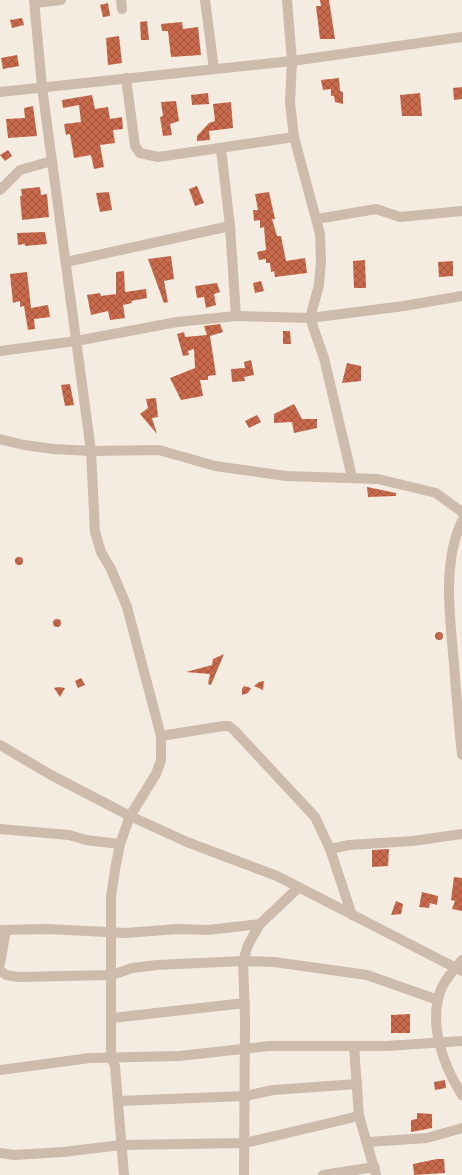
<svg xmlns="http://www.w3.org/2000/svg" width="462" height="1175" font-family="Mulish,sans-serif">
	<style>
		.building { fill: url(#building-cross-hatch) }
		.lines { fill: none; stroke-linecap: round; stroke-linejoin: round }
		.minor { stroke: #cdbbac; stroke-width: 10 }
	</style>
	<defs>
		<pattern id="building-cross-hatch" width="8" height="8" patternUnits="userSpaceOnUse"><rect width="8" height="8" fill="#c8694b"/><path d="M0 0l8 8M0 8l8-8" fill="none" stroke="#a4573f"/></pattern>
	</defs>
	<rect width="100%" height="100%" fill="#f4ebe1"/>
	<g class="building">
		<polygon points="320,0 329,0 335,39 320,39 316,6 321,6"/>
		<polygon points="108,3 110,16 103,17 100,5"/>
		<polygon points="22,18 24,25 12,28 10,20"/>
		<polygon points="147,21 149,40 141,40 140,22"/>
		<polygon points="182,22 183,29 198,27 201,55 171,57 168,31 162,31 161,24"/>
		<polygon points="119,36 122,63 108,65 106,38"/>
		<polygon points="17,55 19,66 3,69 1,58"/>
		<polygon points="339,78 340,91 343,92 343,104 335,102 334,96 331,96 331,89 323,90 321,80"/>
		<polygon points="462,87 462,99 454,100 453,88"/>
		<polygon points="208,93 209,104 192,105 191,95"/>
		<polygon points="420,93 422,116 402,116 400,95"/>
		<polygon points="92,95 95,109 108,107 110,119 122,117 123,129 113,130 115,143 100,145 104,167 94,169 91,155 74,158 70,134 66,135 64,124 81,122 79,105 63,108 62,100"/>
		<polygon points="176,101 179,121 170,124 172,135 163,136 160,117 163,116 161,102"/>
		<polygon points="231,102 233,128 209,131 210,140 197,141 197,136 209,123 215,121 213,104"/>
		<polygon points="33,106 37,136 8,138 6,119 25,118 24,108"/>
		<polygon points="8,150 12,156 5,161 0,155"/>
		<polygon points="197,186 204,203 195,206 189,189"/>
		<polygon points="40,187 41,195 47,194 49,217 22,220 20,196 22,196 21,189"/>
		<polygon points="109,192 112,210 100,212 96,193"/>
		<polygon points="269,192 275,219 272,219 277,236 281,236 286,261 305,258 307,273 275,277 274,271 271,272 270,263 266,263 266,259 259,260 257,252 266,250 264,227 260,228 260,220 254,221 253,210 258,210 255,194"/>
		<polygon points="45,232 47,244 25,246 25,244 18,245 17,233"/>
		<polygon points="171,256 174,279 164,281 168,302 164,303 148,259"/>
		<polygon points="365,260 366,288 354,288 353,261"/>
		<polygon points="453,261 453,276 439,277 438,262"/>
		<polygon points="124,271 125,292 146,289 147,298 131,301 132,303 123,305 125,318 110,320 108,311 91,315 87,295 100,293 101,296 116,294 116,272"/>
		<polygon points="27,272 31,308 48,305 50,317 34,319 35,329 28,330 24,306 20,307 20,301 13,303 10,274"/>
		<polygon points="261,281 264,291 255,293 253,283"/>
		<polygon points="217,283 220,292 214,294 216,305 206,308 204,297 197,298 195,286"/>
		<polygon points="220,324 223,332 210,336 216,375 208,376 208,380 200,380 203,396 181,400 170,378 195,368 194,349 188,351 189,355 183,356 177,334 184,332 185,337 207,335 204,326"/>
		<polygon points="283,331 290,331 291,344 283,344"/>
		<polygon points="251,360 254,375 244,377 245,381 232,382 231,369 245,368 244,362"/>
		<polygon points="347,363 361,366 361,381 342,383"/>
		<polygon points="70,384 74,405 65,406 61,385"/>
		<polygon points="156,398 158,417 152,418 157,434 140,414 148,408 146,399"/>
		<polygon points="294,404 302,419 317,419 317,428 294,433 292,422 274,423 274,414"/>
		<polygon points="257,415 261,422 249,428 245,421"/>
		<polygon points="367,487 396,493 396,496 368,497"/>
		<circle cx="19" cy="561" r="4"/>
		<circle cx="57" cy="623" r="4"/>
		<circle cx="439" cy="636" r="4"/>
		<polygon points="224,654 211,685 208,684 210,674 186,672 212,665 213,659"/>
		<polygon points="81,678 85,685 78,688 75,681"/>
		<polygon points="264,681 263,690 254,686 259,682"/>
		<polygon points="244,686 251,688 248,693 242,695 242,689"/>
		<polygon points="59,687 65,688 60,697 54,688"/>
		<polygon points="389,849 388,866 372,867 372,850"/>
		<polygon points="454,877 462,878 462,911 452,909 455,901 451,900"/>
		<polygon points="422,892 438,896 437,905 430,903 429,908 419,907"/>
		<polygon points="396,901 403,904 401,914 391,915"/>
		<polygon points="410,1014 410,1033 391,1033 391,1015"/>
		<polygon points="445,1080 446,1088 435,1090 434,1082"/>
		<polygon points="417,1113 432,1114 432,1128 411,1132 411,1120 417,1119"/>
		<polygon points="437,1159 444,1159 445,1173 414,1175 413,1164"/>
	</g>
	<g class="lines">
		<g class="minor">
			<polyline points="34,0 42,87 91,451 95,532 101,552 111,569 127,607 161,736 161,760 156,774 130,816 120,844 115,870 111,896 111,1057 115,1066 124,1175"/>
			<polyline points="121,0 122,9"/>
			<polyline points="205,0 214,69"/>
			<polyline points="287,0 292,61 290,102 294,137 320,234 321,261 319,285 310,318 324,358 352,477"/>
			<polyline points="35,3 61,0"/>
			<polyline points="126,78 135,146 140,153 158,157 294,137"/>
			<polyline points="0,92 292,61 462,37"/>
			<polyline points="0,190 20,170 52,161"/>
			<polyline points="317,219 376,209 400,217 462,211"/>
			<polyline points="230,226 236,316"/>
			<polyline points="66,262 230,226 221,149"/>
			<polyline points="0,351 76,341 177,322 236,316 310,318 404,306 462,296"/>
			<polyline points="0,439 24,445 54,449 91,451 159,450 215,466 286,476 378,479 436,493 462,512"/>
			<path d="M 462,521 C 442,562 450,619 454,663 C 456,694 459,725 462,755"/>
			<polyline points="161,736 223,726 229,726 235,731 315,817 330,849 352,915"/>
			<polyline points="0,745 51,775 130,816 187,842 277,876 462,971"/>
			<polyline points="0,829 69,835 86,840 120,844"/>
			<polyline points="330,849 349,845 413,841 462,834"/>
			<polyline points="0,930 48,929 126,933 178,929 208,930 260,924"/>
			<path d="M 462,960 C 455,968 447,977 442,987 C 427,1022 443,1065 462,1095"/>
			<polyline points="0,963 6,930"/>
			<polyline points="0,970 6,975 18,977 112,975 132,968 157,965 243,961 274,962 367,975 438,1000"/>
			<polyline points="112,1018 245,1003"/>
			<polyline points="354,1046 359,1116 376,1175"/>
			<polyline points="0,1070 90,1058 179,1056 269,1046 386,1046 462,1041"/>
			<polyline points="118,1101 245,1096 273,1090 357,1084"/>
			<polyline points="368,1142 427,1138 462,1128"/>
			<polyline points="0,1153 14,1155 63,1152 121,1145 245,1143 359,1116"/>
			<polyline points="244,1175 245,1019 243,961 248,945 260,924 298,888"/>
			<polyline points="323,1175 375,1167"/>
		</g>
	</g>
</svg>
